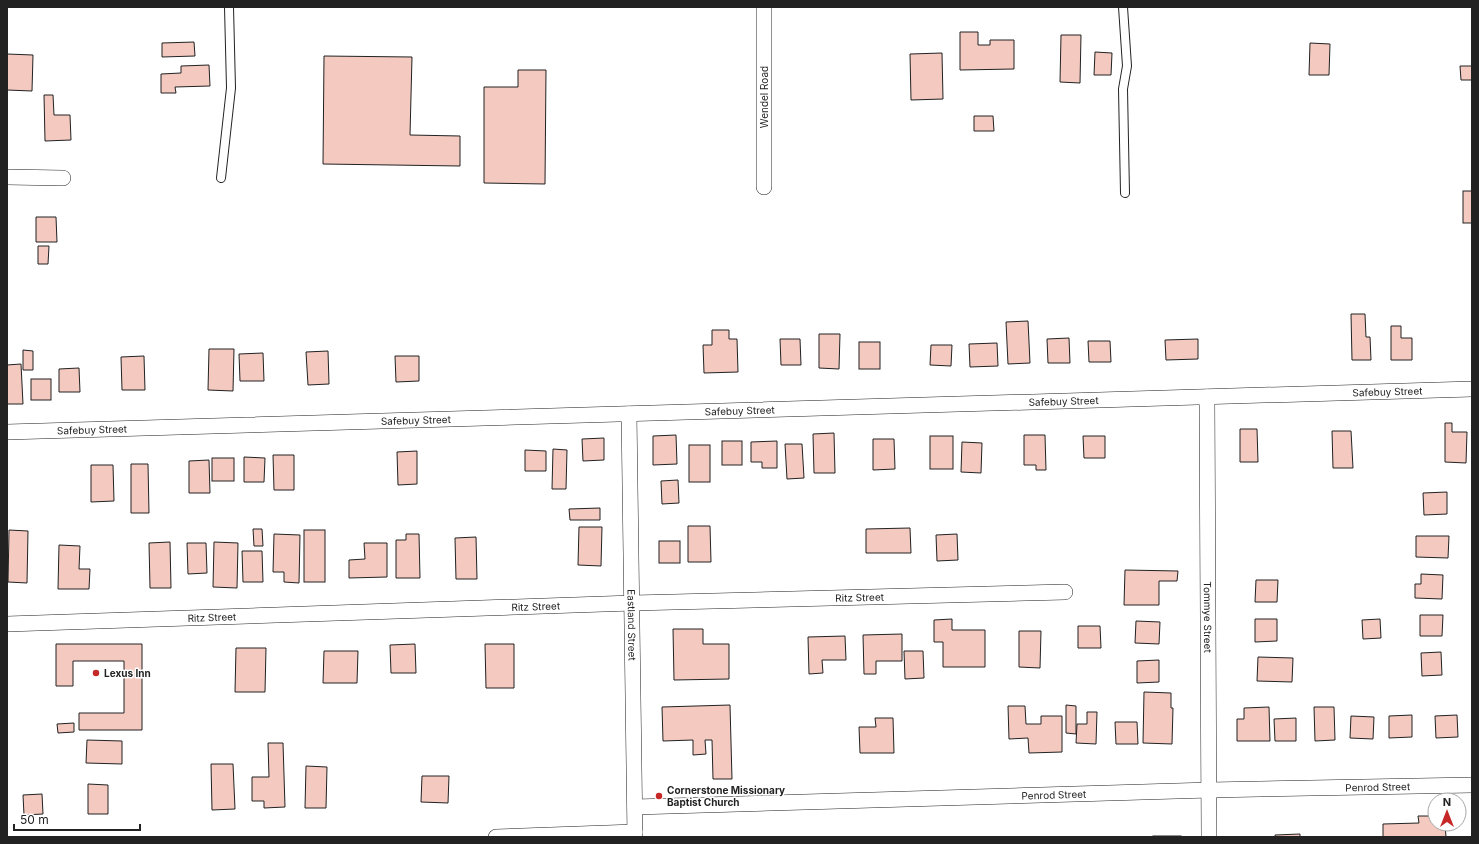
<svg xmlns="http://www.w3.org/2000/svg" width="1479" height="844" font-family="Inter,sans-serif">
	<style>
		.building { fill: #f3c9c0; stroke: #222 }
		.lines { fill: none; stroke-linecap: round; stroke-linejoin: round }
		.lane-casing { stroke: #222; stroke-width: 10 }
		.street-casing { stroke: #222; stroke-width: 16 }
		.lane { stroke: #fff; stroke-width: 8 }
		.street { stroke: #fff; stroke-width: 15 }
		.poi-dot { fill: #c62828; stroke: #fff; stroke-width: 1.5 }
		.labels { text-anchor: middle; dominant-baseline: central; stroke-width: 3; stroke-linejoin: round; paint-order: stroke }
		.street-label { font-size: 10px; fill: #222; stroke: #fff }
		.poi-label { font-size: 10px; font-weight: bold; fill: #222; stroke: #fff; text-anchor: start }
	</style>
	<rect width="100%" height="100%" fill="#fff"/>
	<g class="building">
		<polygon points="960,32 978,32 978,45 990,45 990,40 1014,40 1014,69 960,70"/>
		<polygon points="1061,35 1081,35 1080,83 1060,82"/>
		<polygon points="194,42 195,56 162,57 162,43"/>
		<polygon points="1310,43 1330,44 1329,75 1309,75"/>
		<polygon points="1095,52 1112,53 1111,75 1094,75"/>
		<polygon points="942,53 943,99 911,100 910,54"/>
		<polygon points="7,54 33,55 32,91 7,90"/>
		<polygon points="324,56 412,57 410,135 460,136 460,166 323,164"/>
		<polygon points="209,65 210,86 175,87 176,93 161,93 161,74 181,73 181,66"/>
		<polygon points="1460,66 1472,66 1472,80 1461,80"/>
		<polygon points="518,70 546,70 545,184 484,183 484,87 518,87"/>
		<polygon points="44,95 53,95 54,115 70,115 71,140 45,141"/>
		<polygon points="974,116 993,116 994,131 974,131"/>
		<rect x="1463" y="191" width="9" height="32"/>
		<polygon points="36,217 56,217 57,242 36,242"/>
		<polygon points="38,246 49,246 48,264 38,264"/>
		<polygon points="1351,314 1365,314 1366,337 1370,337 1371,360 1352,360"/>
		<polygon points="1028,321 1030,363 1008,364 1006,322"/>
		<polygon points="1391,326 1401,326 1401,338 1412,338 1412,360 1391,360"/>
		<polygon points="712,330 729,330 729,339 737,339 738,372 704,373 703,345 712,345"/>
		<polygon points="819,334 840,334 839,369 819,368"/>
		<polygon points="1069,338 1070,363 1048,363 1047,339"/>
		<polygon points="780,339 800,339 801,365 781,365"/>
		<polygon points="1198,339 1198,359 1166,360 1165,340"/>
		<polygon points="1088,341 1110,341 1111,362 1089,362"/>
		<rect x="859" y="342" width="21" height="27"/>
		<polygon points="997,343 998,366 970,367 969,344"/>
		<polygon points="931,345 952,345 951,366 930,365"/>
		<polygon points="209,349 234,349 233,391 208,390"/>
		<polygon points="23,350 33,351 33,370 23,370"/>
		<polygon points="328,351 329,384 308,385 306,352"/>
		<polygon points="263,353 264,381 240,381 239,354"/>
		<polygon points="144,356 145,390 122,390 121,357"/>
		<polygon points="395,356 419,356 419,381 396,382"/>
		<polygon points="21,364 23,404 7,404 7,365"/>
		<polygon points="79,368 80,392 59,392 59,369"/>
		<rect x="31" y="379" width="20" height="21"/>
		<polygon points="1445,423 1452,423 1452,432 1467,432 1466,463 1445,462"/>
		<polygon points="1240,429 1257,429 1258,462 1240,462"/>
		<polygon points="1332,431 1351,431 1353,468 1333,468"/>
		<polygon points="834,433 835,473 814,473 813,434"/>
		<polygon points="676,435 677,464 653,465 653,436"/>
		<polygon points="1024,435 1045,435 1046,470 1036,470 1036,465 1024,465"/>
		<rect x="930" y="436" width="23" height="33"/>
		<polygon points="1083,436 1105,436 1105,458 1084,458"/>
		<polygon points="604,438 604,460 583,461 582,439"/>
		<polygon points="873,439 894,439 895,469 873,470"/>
		<rect x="722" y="441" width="20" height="24"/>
		<polygon points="777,441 777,468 762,468 762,462 751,462 751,442"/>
		<polygon points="962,442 982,443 981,473 961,472"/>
		<polygon points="785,444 802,444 804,478 787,479"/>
		<rect x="689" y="445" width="21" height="37"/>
		<polygon points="553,449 567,450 566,489 552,489"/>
		<polygon points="525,450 546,451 546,471 525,471"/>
		<polygon points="417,451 417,484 398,485 397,452"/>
		<polygon points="273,455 294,455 294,490 274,490"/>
		<polygon points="244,457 265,458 264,482 244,482"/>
		<rect x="212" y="458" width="22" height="23"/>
		<polygon points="209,460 210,493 189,493 189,461"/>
		<polygon points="131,464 148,464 149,513 131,513"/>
		<polygon points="91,465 113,465 114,501 91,502"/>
		<polygon points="678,480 679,503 662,504 661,481"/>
		<polygon points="1447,492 1447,514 1424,515 1423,493"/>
		<polygon points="600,508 600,520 570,520 569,509"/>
		<polygon points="688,526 710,526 711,562 688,562"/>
		<polygon points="579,527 602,527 601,566 578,565"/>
		<polygon points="910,528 911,553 866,553 866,529"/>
		<polygon points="253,529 262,529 263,546 254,546"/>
		<polygon points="9,530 28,531 27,583 8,582"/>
		<rect x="304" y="530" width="21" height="52"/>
		<polygon points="274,534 300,535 299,583 284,582 284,572 273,572"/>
		<polygon points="406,534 419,534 420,578 396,578 396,540 406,540"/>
		<polygon points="957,534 958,560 937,561 936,535"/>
		<polygon points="1416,536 1449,536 1448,558 1416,557"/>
		<polygon points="476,537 477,579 456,579 455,538"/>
		<rect x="659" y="541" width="21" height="22"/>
		<polygon points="170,542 171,588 150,588 149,543"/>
		<polygon points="214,542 238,543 237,588 213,587"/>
		<polygon points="187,543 206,543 207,573 188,574"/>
		<polygon points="364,543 387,543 387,577 349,578 349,560 365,559"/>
		<polygon points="59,545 80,546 79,569 90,569 89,589 58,589"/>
		<polygon points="242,551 262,551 263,582 243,582"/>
		<polygon points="1125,570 1178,571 1177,581 1159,581 1159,605 1124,605"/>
		<polygon points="1421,574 1443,575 1442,599 1415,598 1415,584 1421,584"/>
		<polygon points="1256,580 1278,580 1277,602 1255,602"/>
		<polygon points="1420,615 1443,615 1442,636 1420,636"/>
		<polygon points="952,619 952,630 985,630 985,667 943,667 943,642 934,642 934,620"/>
		<polygon points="1255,619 1277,619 1277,641 1255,642"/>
		<polygon points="1380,619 1381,638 1363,639 1362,620"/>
		<polygon points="1136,621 1160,622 1159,644 1135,643"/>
		<polygon points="1078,626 1100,626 1101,648 1078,648"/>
		<polygon points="673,629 703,629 703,644 729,644 729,679 674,680"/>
		<polygon points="1019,631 1041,631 1040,668 1019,667"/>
		<polygon points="902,634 902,661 876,661 876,674 864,674 863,635"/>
		<polygon points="845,636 846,660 822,660 823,673 809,674 808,637"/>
		<polygon points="56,644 142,644 142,730 79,730 79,713 124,713 124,661 73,661 73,686 56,686"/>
		<polygon points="415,644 416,673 391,673 390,645"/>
		<polygon points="485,644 514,644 514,688 486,688"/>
		<polygon points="236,648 266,648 265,692 235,692"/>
		<polygon points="324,651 358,651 357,683 323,683"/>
		<polygon points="904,651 923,651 924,678 905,679"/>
		<polygon points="1441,652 1442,675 1422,676 1421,653"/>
		<polygon points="1258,657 1293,658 1292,682 1257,681"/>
		<polygon points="1159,660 1159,682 1137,683 1137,661"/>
		<polygon points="1144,692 1171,693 1171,708 1173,708 1172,744 1143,743"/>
		<polygon points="730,705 732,779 713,779 712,740 705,740 706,754 693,755 693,740 663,741 662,707"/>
		<polygon points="1066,705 1076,706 1076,734 1066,733"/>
		<polygon points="1008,706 1025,706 1026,724 1041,724 1041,716 1062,716 1062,752 1029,753 1028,738 1009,739"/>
		<polygon points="1269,707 1270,741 1237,741 1237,719 1244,719 1244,708"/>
		<polygon points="1314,707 1334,707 1335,740 1315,741"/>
		<polygon points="1087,712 1097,712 1096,744 1076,743 1077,724 1087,724"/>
		<polygon points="1412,715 1412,737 1389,738 1389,716"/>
		<polygon points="1457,715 1458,737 1436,738 1435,716"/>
		<polygon points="1351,716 1374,717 1373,739 1350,738"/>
		<polygon points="875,718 893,718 894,753 860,753 859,727 876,727"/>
		<polygon points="1296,718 1296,741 1275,741 1274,719"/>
		<polygon points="1115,722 1137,722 1138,744 1116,744"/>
		<polygon points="74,723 74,732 58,733 57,724"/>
		<polygon points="87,740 122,741 122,764 86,763"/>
		<polygon points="268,743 283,743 285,807 264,808 264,801 252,801 252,777 269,777"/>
		<polygon points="211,764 233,764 235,809 212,810"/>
		<polygon points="306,766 327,767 326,808 305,808"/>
		<polygon points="422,776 449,776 448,803 421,802"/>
		<polygon points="88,784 108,785 108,814 88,814"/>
		<polygon points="42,794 43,814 24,815 23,795"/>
		<polygon points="1418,816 1435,816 1435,824 1445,824 1446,837 1383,837 1383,824 1419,823"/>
		<polygon points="1300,834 1300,837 1275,837 1275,835"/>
		<rect x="1153" y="836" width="28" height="1"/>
	</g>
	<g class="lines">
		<g class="lane-casing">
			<g id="lane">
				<polyline points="1123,7 1127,66 1123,89 1125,193"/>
				<polyline points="221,178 231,88 229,7"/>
			</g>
		</g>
		<g class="street-casing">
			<g id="street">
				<polyline points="764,7 764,187"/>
				<polyline points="7,177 63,178"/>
				<path id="s1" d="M 1207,397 L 1209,837"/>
				<path id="s2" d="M 629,414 L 635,837"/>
				<path id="s3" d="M 7,432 L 1472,389"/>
				<path id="s4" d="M 7,624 L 633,603 L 1065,592"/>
				<path id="s5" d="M 635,807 L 1210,790 L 1472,785"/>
				<polyline points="496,837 635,832"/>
			</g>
		</g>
		<use href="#lane" class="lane"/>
		<use href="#street" class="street"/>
	</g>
	<g class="poi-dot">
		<circle cx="96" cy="673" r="4"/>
		<circle cx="659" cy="796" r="4"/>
	</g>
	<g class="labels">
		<g class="street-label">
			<text transform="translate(764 97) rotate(-90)">Wendel Road</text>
			<text stroke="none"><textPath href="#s3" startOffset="1381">Safebuy Street</textPath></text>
			<text stroke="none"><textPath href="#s3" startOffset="1057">Safebuy Street</textPath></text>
			<text stroke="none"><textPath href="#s3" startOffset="733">Safebuy Street</textPath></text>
			<text stroke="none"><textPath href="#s3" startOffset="409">Safebuy Street</textPath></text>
			<text stroke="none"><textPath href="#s3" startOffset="85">Safebuy Street</textPath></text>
			<text stroke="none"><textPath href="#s4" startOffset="853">Ritz Street</textPath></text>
			<text stroke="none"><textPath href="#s4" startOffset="529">Ritz Street</textPath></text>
			<text stroke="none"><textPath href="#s4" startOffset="205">Ritz Street</textPath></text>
			<text stroke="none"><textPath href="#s1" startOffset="220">Tommye Street</textPath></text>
			<text stroke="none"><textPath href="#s2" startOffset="211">Eastland Street</textPath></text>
			<text stroke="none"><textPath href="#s5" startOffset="743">Penrod Street</textPath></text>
			<text stroke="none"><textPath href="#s5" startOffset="419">Penrod Street</textPath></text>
		</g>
		<g class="poi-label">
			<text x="104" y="673">Lexus Inn</text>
			<text x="667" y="790">Cornerstone Missionary<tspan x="667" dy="12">Baptist Church</tspan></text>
		</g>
	</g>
	<rect width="1479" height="844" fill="none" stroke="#222222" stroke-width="16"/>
	<g transform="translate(1447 812)"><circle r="19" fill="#ffffff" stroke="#a7a7a7"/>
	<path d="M0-3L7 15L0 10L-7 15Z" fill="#c62828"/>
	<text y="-6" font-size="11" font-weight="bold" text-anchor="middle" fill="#222222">N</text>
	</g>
	<path d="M14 824v6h126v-6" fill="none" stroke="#222222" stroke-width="2"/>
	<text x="20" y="824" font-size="12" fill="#222222" stroke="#ffffff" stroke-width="3" paint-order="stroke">50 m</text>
</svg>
